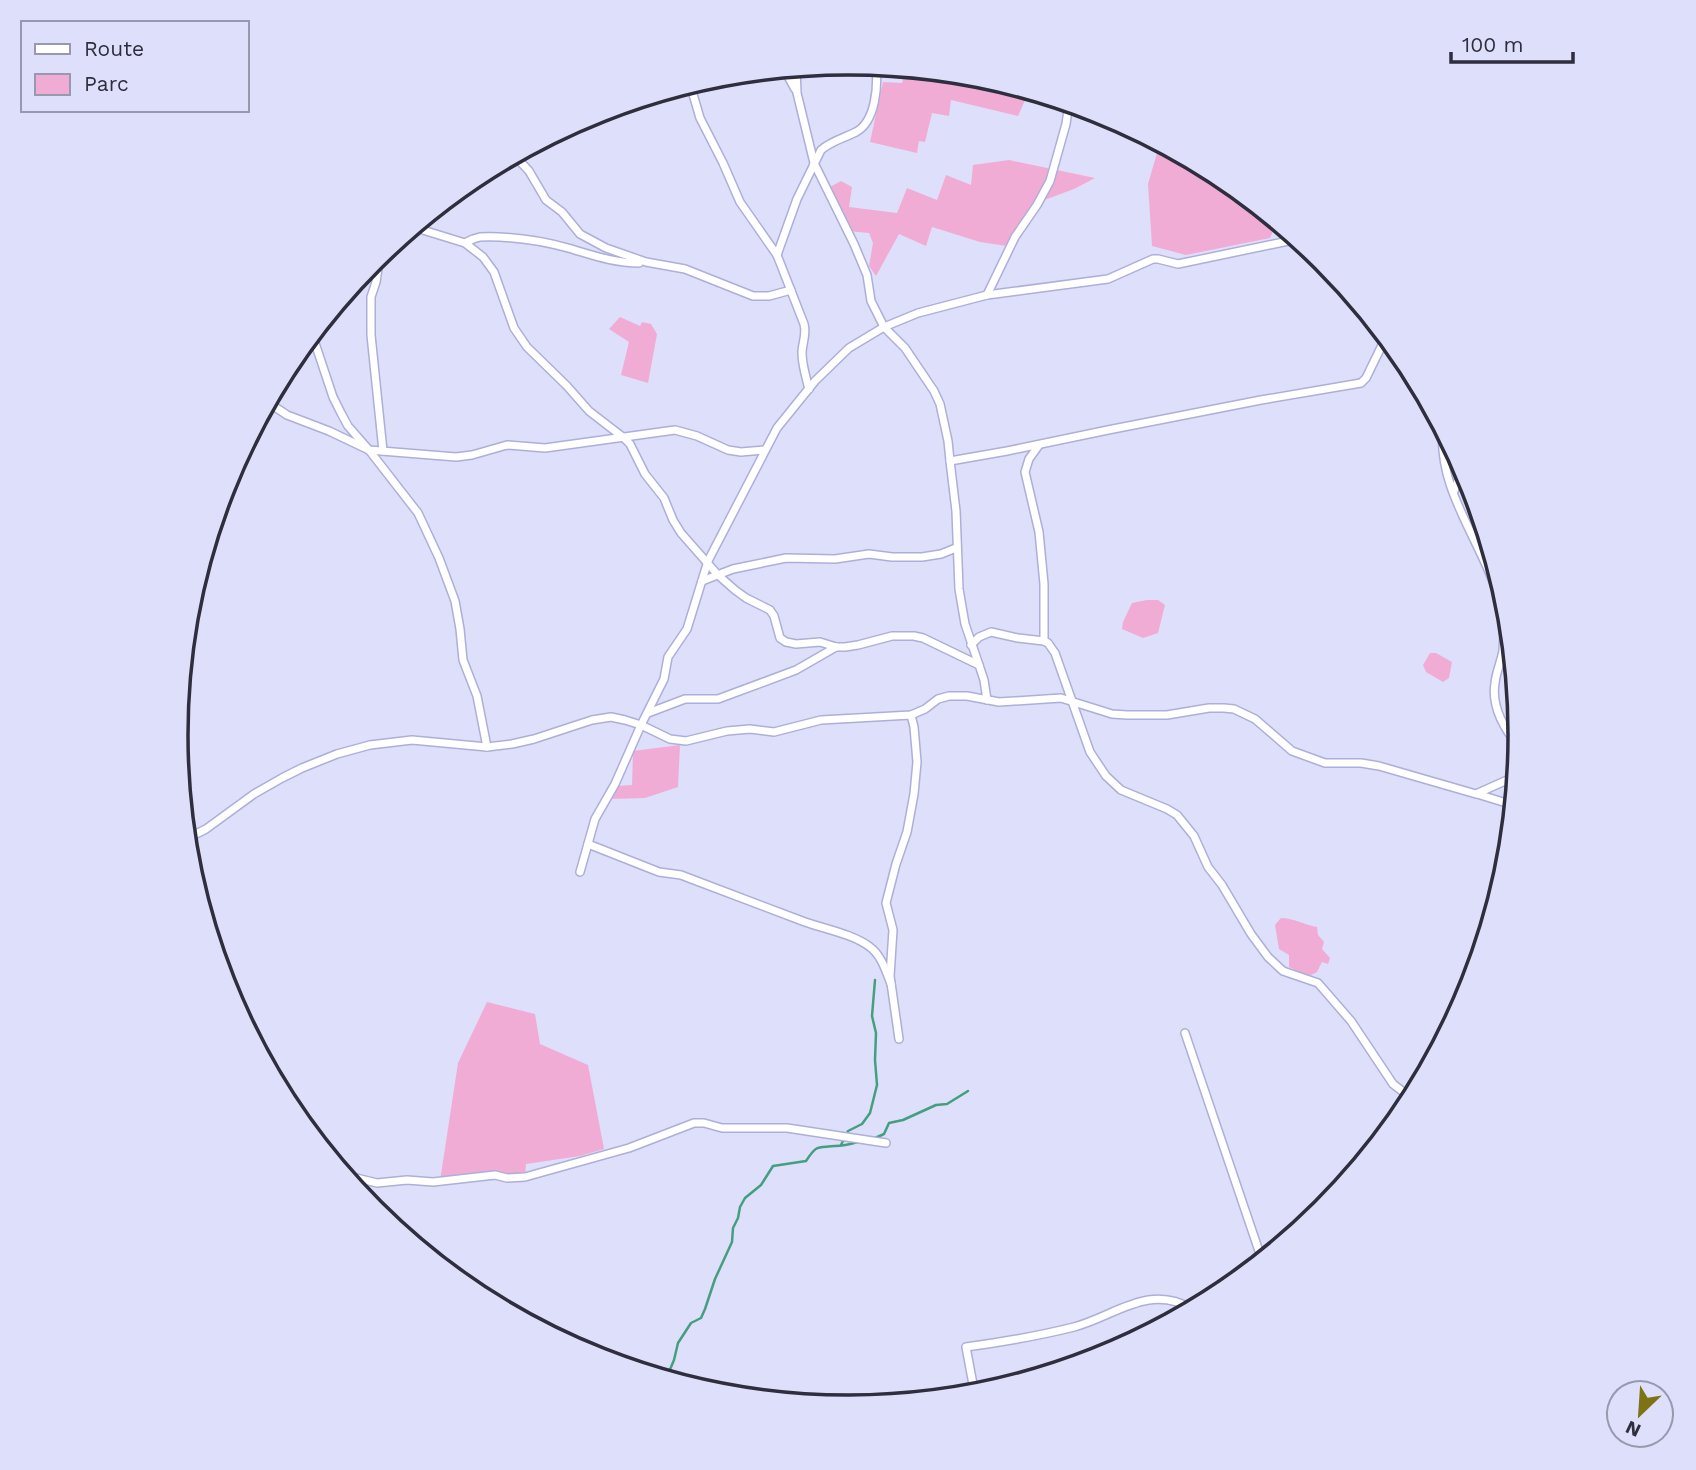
<svg xmlns="http://www.w3.org/2000/svg" width="1696" height="1470" font-family="'Work Sans',sans-serif">
	<style>
		.green { fill: #f1acd6 }
		.lines { fill: none; stroke-linecap: round; stroke-linejoin: round }
		.stream { stroke: #449f7f; stroke-width: 2.5 }
		.street-casing { stroke: #adafd9; stroke-width: 10 }
		.street { stroke: #fff; stroke-width: 7 }
		.rim { fill: none; stroke: #2e2e3f; stroke-width: 3.5 }
	</style>
	<rect width="100%" height="100%" fill="#dedffa"/>
	<g class="green">
		<polygon points="906,69 979,76 1027,90 1026,98 1018,116 951,100 949,116 932,113 925,142 919,141 917,153 870,142 883,82 902,83"/>
		<polygon points="1160,143 1222,176 1277,222 1270,238 1186,255 1152,246 1148,184"/>
		<polygon points="1009,160 1095,178 1074,189 1039,202 1013,233 1007,246 980,242 932,227 926,246 899,234 876,276 869,266 873,243 869,233 847,231 828,188 841,181 852,187 849,207 897,213 907,188 937,200 946,175 971,185 973,165"/>
		<polygon points="620,317 640,326 642,322 651,324 657,334 648,383 621,375 629,342 609,329"/>
		<polygon points="1147,600 1158,600 1165,605 1158,633 1143,638 1122,629 1123,622 1132,603"/>
		<polygon points="1430,653 1436,653 1452,662 1449,678 1443,682 1426,672 1423,665"/>
		<polygon points="680,745 678,787 645,798 609,799 614,786 632,785 633,751"/>
		<path d="M 1281,918 C 1293,918 1305,925 1317,927 L 1318,935 L 1324,942 L 1322,949 L 1330,958 L 1328,964 L 1322,962 L 1317,972 L 1309,976 L 1289,967 L 1289,955 L 1279,949 L 1275,925 Z"/>
		<polygon points="487,1002 535,1014 540,1044 588,1065 604,1149 580,1156 526,1164 525,1177 440,1181 458,1063"/>
	</g>
	<g class="lines">
		<g class="stream">
			<polyline points="875,1138 884,1134 889,1123 903,1120 936,1105 947,1104 968,1091"/>
			<polyline points="841,1145 848,1131 862,1124 870,1113 877,1085 875,1060 876,1033 872,1016 875,980"/>
			<path d="M 666,1379 L 674,1360 L 678,1343 L 691,1323 L 701,1318 L 705,1309 L 715,1279 L 732,1242 L 733,1228 L 738,1218 L 740,1207 L 745,1198 L 761,1185 L 773,1166 L 806,1161 C 817,1144 817,1148 835,1146 C 843,1146 851,1144 858,1142"/>
		</g>
		<g class="street-casing">
			<g id="street">
				<polyline points="796,68 797,93 814,163 854,244 867,275 871,301 884,327 905,348 934,391 940,404 948,441 950,461 1007,451 1108,430 1261,400 1361,383 1366,378 1386,337"/>
				<polyline points="781,70 789,78 795,89"/>
				<path d="M 690,84 L 700,118 L 723,163 L 740,202 L 777,255 L 804,324 C 807,335 802,343 802,353 C 802,365 806,377 809,389"/>
				<polyline points="514,155 529,171 546,200 562,212 580,234 606,248 646,262 685,269 753,296 769,296 791,290"/>
				<polyline points="413,227 465,243 483,257 494,272 514,328 527,347 567,386 589,411 624,438 630,444 645,474 664,498 673,520 681,533 718,575 735,590 746,598 770,610 774,616 780,638 786,642 796,644 820,642 836,647 845,647 858,645 892,636 914,636 923,638 979,665 984,680 987,700"/>
				<path d="M 465,243 L 473,239 L 480,237 C 510,236 539,240 568,248 C 592,255 614,263 639,263"/>
				<polyline points="380,254 376,282 371,297 371,335 383,451"/>
				<path d="M 777,255 L 797,199 L 821,150 C 831,141 844,138 856,132 C 876,121 878,86 876,66"/>
				<polyline points="987,295 1015,237 1037,205 1050,181 1066,124 1069,103"/>
				<polyline points="312,334 333,397 341,413 348,426 369,450 418,513 439,558 455,601 460,629 463,660 477,696 487,747"/>
				<polyline points="269,400 275,407 287,415 329,431 369,450 456,457 472,455 507,445 545,448 675,430 697,436 728,450 741,452 765,450"/>
				<path d="M 1443,430 C 1437,494 1488,548 1501,608 C 1504,621 1504,638 1503,651 C 1501,662 1496,672 1495,683 C 1491,707 1504,729 1519,747"/>
				<polyline points="1039,445 1029,459 1025,472 1039,532 1044,584 1044,641"/>
				<polyline points="950,461 956,511 959,589 965,624 979,665"/>
				<polyline points="1454,491 1457,483 1465,471"/>
				<polyline points="702,581 733,569 786,558 835,559 869,554 892,557 922,557 941,554 956,548"/>
				<polyline points="971,645 979,637 991,632 1018,638 1044,641 1048,643 1055,653 1090,752 1106,776 1121,790 1167,809 1177,815 1194,836 1208,867 1222,885 1251,934 1268,957 1283,971 1318,983 1351,1021 1393,1084 1402,1091 1414,1095"/>
				<polyline points="648,713 685,699 718,699 796,670 836,647"/>
				<polyline points="1477,794 1513,805"/>
				<polyline points="186,839 206,829 254,794 282,778 302,768 337,754 370,745 412,740 487,747 512,744 534,739 592,720 611,717 625,720 641,725 670,739 686,741 727,731 750,729 774,732 821,720 911,715 925,709 938,699 949,696 967,696 999,702 1061,698 1112,714 1127,715 1167,715 1209,708 1224,708 1234,709 1255,719 1292,751 1325,763 1361,763 1379,766 1476,794 1516,776"/>
				<path d="M 588,844 L 659,872 L 681,875 L 694,880 C 731,894 768,908 805,922 C 825,929 853,934 870,947 C 881,955 886,971 891,984"/>
				<polyline points="580,872 595,819 615,784 641,725 664,679 668,657 687,629 708,561 777,428 815,381 849,348 884,327 918,313 987,295 1108,279 1153,259 1158,259 1178,264 1298,239"/>
				<polyline points="1185,1033 1262,1260"/>
				<polyline points="899,1039 890,976 893,930 886,903 896,864 907,832 914,794 917,762 914,727 911,715"/>
				<polyline points="344,1175 377,1183 407,1180 433,1182 495,1175 507,1178 525,1177 629,1148 694,1123 704,1123 722,1128 787,1128 886,1143"/>
				<path d="M 975,1395 L 966,1347 C 1003,1342 1038,1336 1074,1327 C 1115,1316 1149,1283 1192,1309"/>
			</g>
		</g>
		<use href="#street" class="street"/>
	</g>
	<path d="M0 0H1696V1470H0ZM188 735a660 660 0 1 1 1320 0a660 660 0 1 1-1320 0Z" fill="#dedffa" fill-rule="evenodd"/>
	<path class="rim" d="M188 735a660 660 0 1 1 1320 0a660 660 0 1 1-1320 0Z"/>
	<rect x="21" y="21" width="228" height="91" fill="#dedffa" stroke="#9898af" stroke-width="2"/>
	<rect x="35" y="44" width="35" height="10" fill="#ffffff" stroke="#9898af" stroke-width="2"/>
	<text x="84" y="56" font-size="21" fill="#2e2e3f">Route</text>
	<rect x="35" y="74" width="35" height="21" fill="#f1acd6" stroke="#9898af" stroke-width="2"/>
	<text x="84" y="91" font-size="21" fill="#2e2e3f">Parc</text>
	<g transform="translate(1640 1414) rotate(205)"><circle r="33" fill="#dedffa" stroke="#9898af" stroke-width="2"/>
	<path d="M0-5L12 26L0 18L-12 26Z" fill="#7d7214"/>
	<text y="-10" font-size="19" font-weight="bold" text-anchor="middle" fill="#2e2e3f">N</text>
	</g>
	<path d="M1451 52v10h122v-10" fill="none" stroke="#2e2e3f" stroke-width="3.5"/>
	<text x="1462" y="52" font-size="21" fill="#2e2e3f" stroke="#dedffa" stroke-width="5" paint-order="stroke">100 m</text>
</svg>
